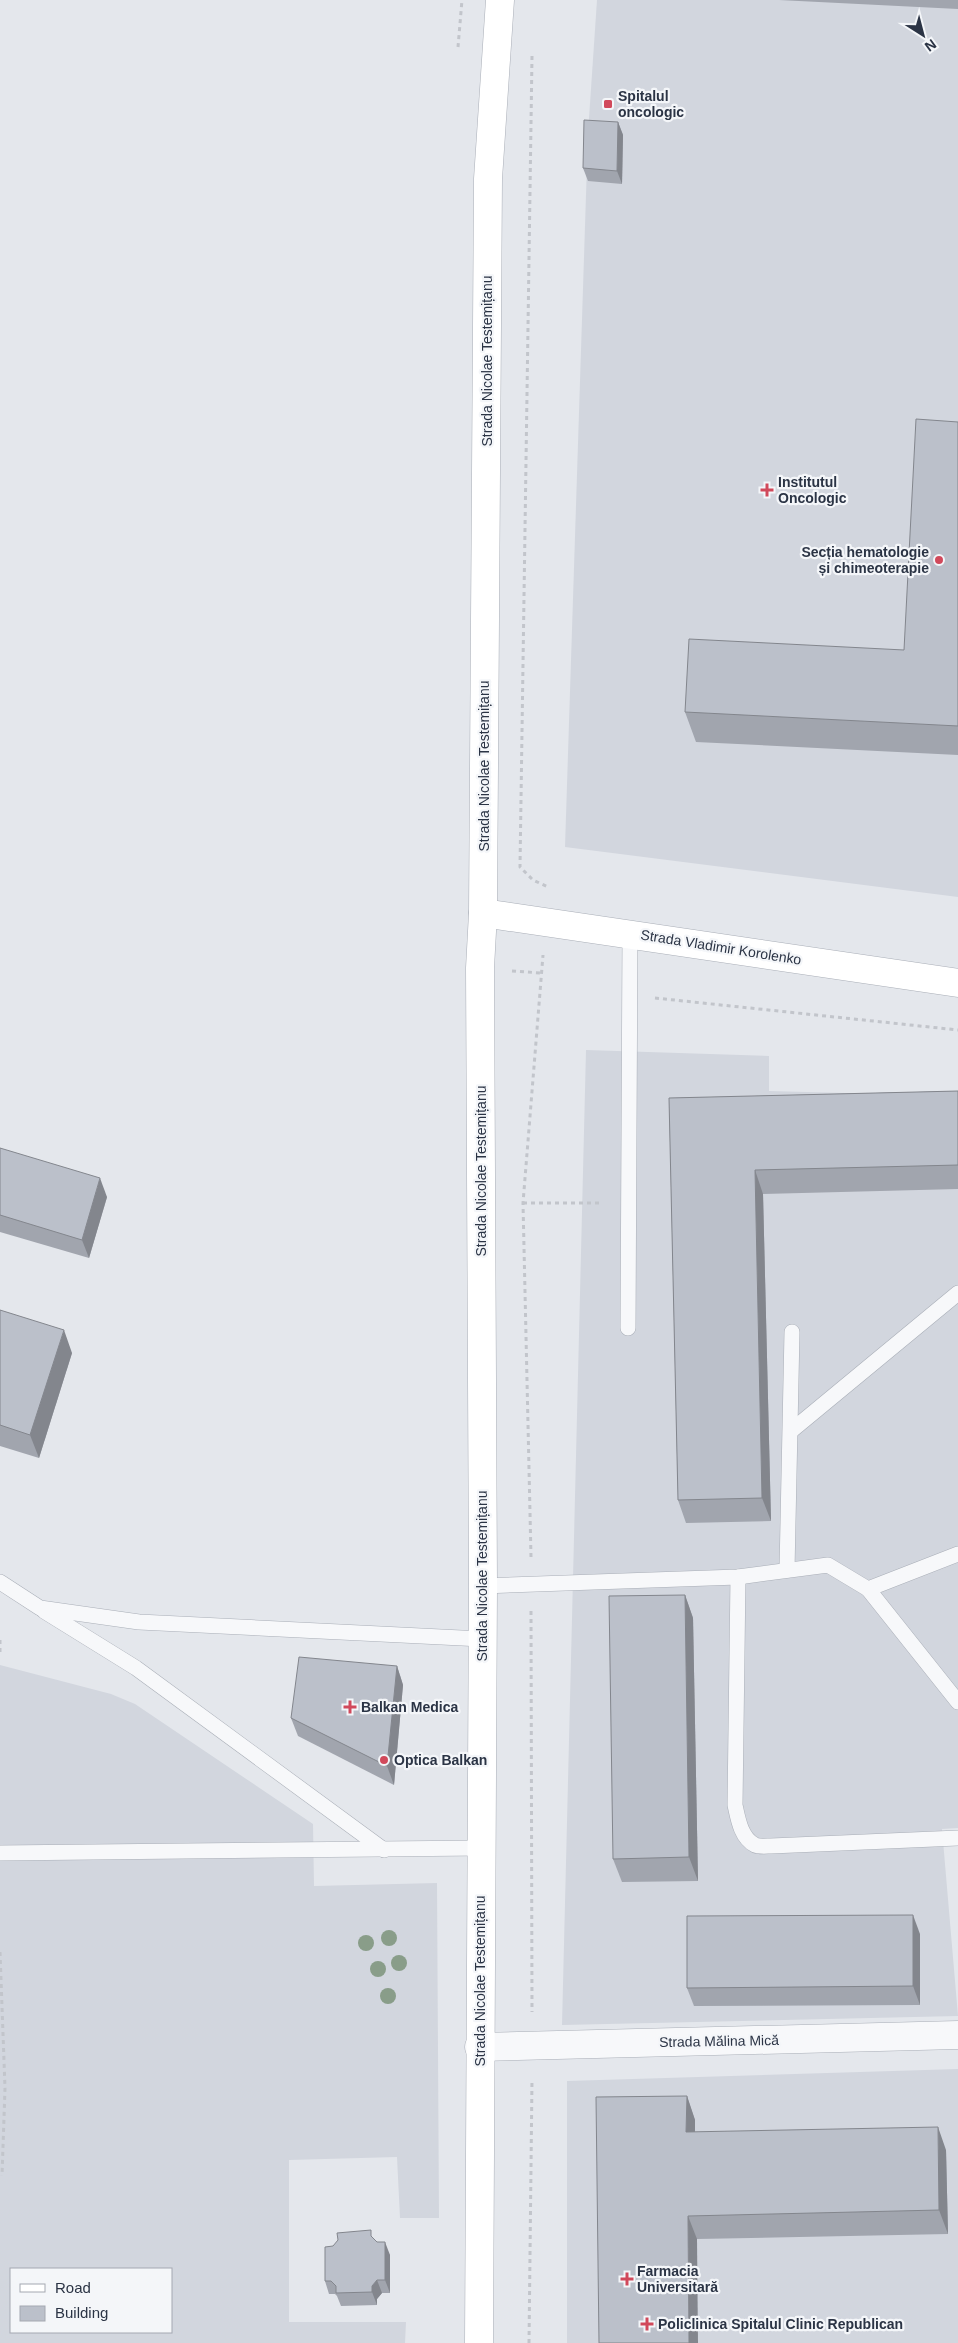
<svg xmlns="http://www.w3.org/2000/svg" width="958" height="2343" font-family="Helvetica,sans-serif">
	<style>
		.built { fill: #d2d6de; fill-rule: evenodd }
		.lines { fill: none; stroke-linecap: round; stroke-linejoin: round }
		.lane-casing { stroke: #a9aeb7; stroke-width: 16 }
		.street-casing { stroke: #a9aeb7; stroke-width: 29 }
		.secondary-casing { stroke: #a9aeb7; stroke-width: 29 }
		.path { stroke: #c2c5cb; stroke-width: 3; stroke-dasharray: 4 4; stroke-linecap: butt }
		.lane { stroke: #f7f8fa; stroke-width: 15 }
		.street { stroke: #f7f8fa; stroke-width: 28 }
		.secondary { stroke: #fff; stroke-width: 28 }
		.tree { fill: #899d89 }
		.wall { fill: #a1a5ae }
		.shaded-wall { fill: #83868d }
		.building { fill: #bbc0ca; stroke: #83868d }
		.poi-dot { fill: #d1495b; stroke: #f4f6f9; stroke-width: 2 }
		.labels { text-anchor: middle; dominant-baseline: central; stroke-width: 4.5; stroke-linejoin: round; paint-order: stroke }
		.poi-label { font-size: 14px; font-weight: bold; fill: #2b3445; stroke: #f4f6f9; text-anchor: start }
		.street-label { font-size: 14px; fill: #2b3445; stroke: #f4f6f9 }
	</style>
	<rect width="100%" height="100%" fill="#e4e7ec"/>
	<g class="built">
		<polygon points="597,0 958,0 958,897 565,847 588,133"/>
		<polygon points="586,1050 769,1056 769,1091 958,1096 958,1828 942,1829 958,2016 562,2025"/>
		<path d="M 0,1665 L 111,1694 L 135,1704 L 313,1824 L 314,1886 L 437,1883 L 439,2218 L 400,2218 L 397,2157 L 289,2160 L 289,2322 L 406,2322 L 405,2343 L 0,2343 ZM 11,2269 L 171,2269 L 171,2332 L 11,2332 Z"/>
		<polygon points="958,2069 958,2343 567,2343 567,2081"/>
	</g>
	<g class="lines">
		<g class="lane-casing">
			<g id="lane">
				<polyline points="628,1328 630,933"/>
				<polyline points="791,1431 958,1293"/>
				<polyline points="787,1570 792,1332"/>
				<path d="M 738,1577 L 735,1805 C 738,1819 741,1838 755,1845 C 759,1847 767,1846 771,1846 L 958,1838"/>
				<polyline points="0,1582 40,1608 139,1622 482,1639"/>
				<polyline points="483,1586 738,1577 828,1565 868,1589 958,1554"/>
				<polyline points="868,1589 958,1702"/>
				<polyline points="44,1611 136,1668 384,1850"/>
				<polyline points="0,1853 481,1848"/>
			</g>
		</g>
		<g class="street-casing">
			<polyline id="street" points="479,2047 958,2035"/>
		</g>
		<g class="secondary-casing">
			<g id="secondary">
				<polyline points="483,913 958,983"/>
				<polyline points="479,2343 483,1586 480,968 483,913 488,179 500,0"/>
			</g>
		</g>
		<g class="path">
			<polyline points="458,47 462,0"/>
			<polyline points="532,56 520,867 533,880 548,887"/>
			<polyline points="512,971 541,973"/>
			<polyline points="655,998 958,1030"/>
			<polyline points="523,1203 601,1203"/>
			<polyline points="531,1557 523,1203 543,955"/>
			<polyline points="531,1611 532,2012"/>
			<polyline points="0,1640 0,1652"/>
			<polyline points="0,1952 5,2088 2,2176"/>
			<polyline points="529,2343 532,2079"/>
		</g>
		<use href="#lane" class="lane"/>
		<use href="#street" class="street"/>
		<use href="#secondary" class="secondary"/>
	</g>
	<g class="tree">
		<circle cx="389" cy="1938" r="8"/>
		<circle cx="366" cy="1943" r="8"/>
		<circle cx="399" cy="1963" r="8"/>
		<circle cx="378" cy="1969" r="8"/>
		<circle cx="388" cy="1996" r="8"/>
	</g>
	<g class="wall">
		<polygon points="779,0 958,0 958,9"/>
		<polygon points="618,122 623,135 622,184 588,181 583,168"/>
		<polygon points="958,422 958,755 696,742 685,712 904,650"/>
		<polygon points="958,1091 958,1189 763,1194 771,1521 686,1523 678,1500 669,1098"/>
		<polygon points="0,1148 107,1197 89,1258 0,1232"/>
		<polygon points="0,1310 72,1353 39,1458 0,1446"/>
		<polygon points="685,1595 693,1618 698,1881 622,1882 613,1859"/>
		<polygon points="397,1666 403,1685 394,1785 298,1736 291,1718"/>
		<polygon points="920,1934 920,2005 694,2006 687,1988"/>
		<polygon points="687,2096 695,2120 695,2132 946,2150 948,2234 697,2239 599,2343"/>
		<polygon points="374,2240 390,2255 390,2293 382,2293 377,2299 377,2305 341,2306 337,2296 335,2294 329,2294 325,2281"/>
	</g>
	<g class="shaded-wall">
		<polygon points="618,122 623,135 622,184 617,171"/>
		<polygon points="755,1170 763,1194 771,1521 762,1498"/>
		<polygon points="100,1178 107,1197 89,1258 82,1240"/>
		<polygon points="64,1330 72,1353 39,1458 30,1435"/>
		<polygon points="685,1595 693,1618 698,1881 689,1857"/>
		<polygon points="397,1666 403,1685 394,1785 387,1766"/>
		<polygon points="913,1915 920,1934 920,2005 913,1986"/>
		<polygon points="687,2096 695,2120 695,2155 686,2132"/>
		<polygon points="938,2127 946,2150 948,2234 939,2210"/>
		<polygon points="688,2216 697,2239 698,2343 689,2343"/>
		<polygon points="385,2242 390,2255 390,2293 385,2280"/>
		<polygon points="377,2280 382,2293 377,2299 377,2305 372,2292 372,2286"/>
	</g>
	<g class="building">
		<polygon points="584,120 618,122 617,171 583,168"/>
		<polygon points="916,419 958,422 958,726 685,712 689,639 904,650"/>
		<polygon points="958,1091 958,1165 755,1170 762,1498 678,1500 669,1098"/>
		<polygon points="0,1148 100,1178 82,1240 0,1215"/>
		<polygon points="0,1310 64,1330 30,1435 0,1425"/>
		<polygon points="685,1595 689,1857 613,1859 609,1596"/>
		<polygon points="299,1657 397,1666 387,1766 291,1718"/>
		<polygon points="913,1915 913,1986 687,1988 687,1916"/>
		<polygon points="687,2096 686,2132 938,2127 939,2210 688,2216 689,2343 599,2343 596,2097"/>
		<polygon points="371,2230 371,2236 377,2242 385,2242 385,2280 377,2280 372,2286 372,2292 336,2293 336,2286 331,2281 325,2281 325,2247 333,2246 338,2240 337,2233"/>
	</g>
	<g class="poi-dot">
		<rect x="603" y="99" width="10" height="10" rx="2.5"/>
		<path d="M764.5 482.5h5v5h5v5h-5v5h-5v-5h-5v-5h5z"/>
		<circle cx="939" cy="560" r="5"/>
		<path d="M347.5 1699.5h5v5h5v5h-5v5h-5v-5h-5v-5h5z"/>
		<circle cx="384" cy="1760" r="5"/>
		<path d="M624.5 2271.5h5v5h5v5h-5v5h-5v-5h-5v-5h5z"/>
		<path d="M644.5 2316.5h5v5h5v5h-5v5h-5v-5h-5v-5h5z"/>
	</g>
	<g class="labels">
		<g class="poi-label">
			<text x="618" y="96">Spitalul<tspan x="618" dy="16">oncologic</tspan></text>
			<text x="778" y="482">Institutul<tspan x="778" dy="16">Oncologic</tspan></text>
			<text x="929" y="552" text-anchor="end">Secția hematologie<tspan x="929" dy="16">și chimeoterapie</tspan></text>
			<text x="361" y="1707">Balkan Medica</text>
			<text x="394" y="1760">Optica Balkan</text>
			<text x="637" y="2271">Farmacia<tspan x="637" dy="16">Universitară</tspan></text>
			<text x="658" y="2324">Policlinica Spitalul Clinic Republican</text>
		</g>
		<g class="street-label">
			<text transform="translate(487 361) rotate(-90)">Strada Nicolae Testemițanu</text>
			<text transform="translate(484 766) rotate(-90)">Strada Nicolae Testemițanu</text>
			<text transform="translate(721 947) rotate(9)">Strada Vladimir Korolenko</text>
			<text transform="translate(481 1171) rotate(-90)">Strada Nicolae Testemițanu</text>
			<text transform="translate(482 1576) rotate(-90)">Strada Nicolae Testemițanu</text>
			<text transform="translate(480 1981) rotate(-90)">Strada Nicolae Testemițanu</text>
			<text transform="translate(719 2041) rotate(-1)">Strada Mălina Mică</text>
		</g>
	</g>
	<rect x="10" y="2268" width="162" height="65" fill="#f4f6f9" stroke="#a4a8b1"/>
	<rect x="20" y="2284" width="25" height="8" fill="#ffffff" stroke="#a4a8b1"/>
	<text x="55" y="2293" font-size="15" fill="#2b3445">Road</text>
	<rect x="20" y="2306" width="25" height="15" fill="#bbc0ca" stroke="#a4a8b1"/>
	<text x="55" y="2318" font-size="15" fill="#2b3445">Building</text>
	<g transform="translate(923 35) rotate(144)" stroke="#f4f6f9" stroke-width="4" paint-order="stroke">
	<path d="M0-4L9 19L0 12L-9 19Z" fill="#2b3445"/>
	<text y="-8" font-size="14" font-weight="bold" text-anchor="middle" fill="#2b3445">N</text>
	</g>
</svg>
